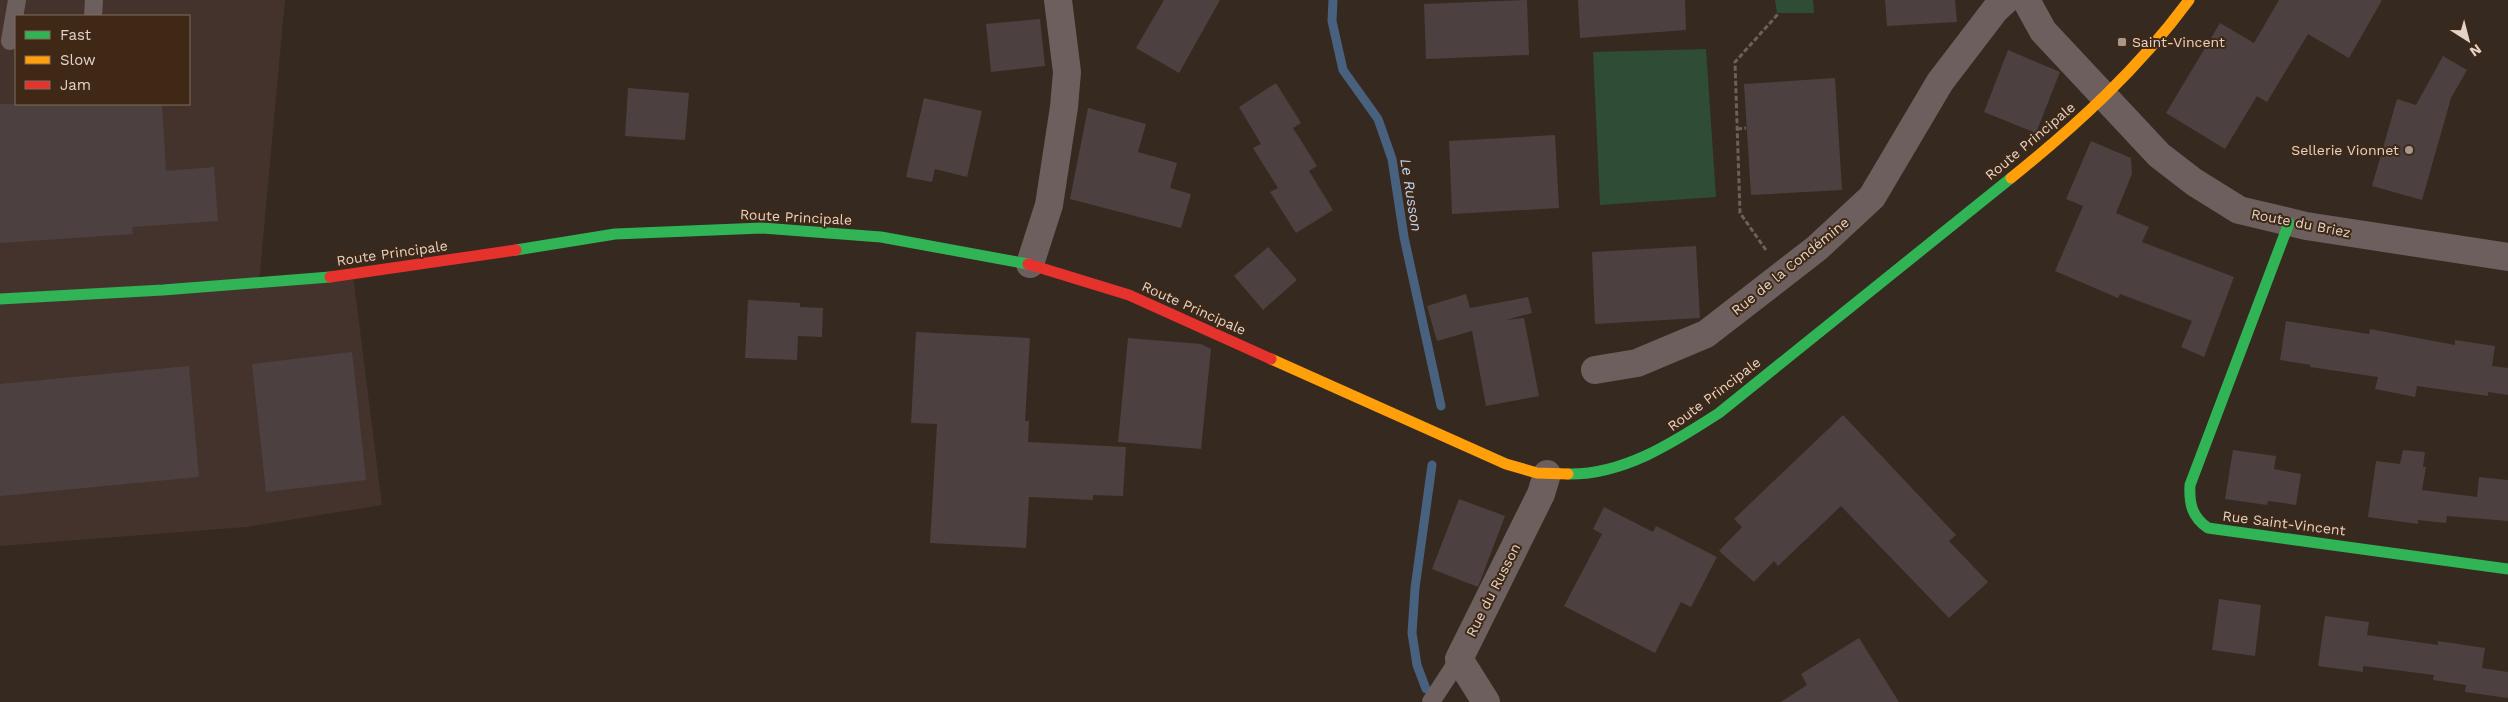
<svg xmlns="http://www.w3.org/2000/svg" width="2508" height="702" font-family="'Work Sans',sans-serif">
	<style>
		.industrial { fill: #44332c; fill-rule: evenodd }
		.green { fill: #2e4c36 }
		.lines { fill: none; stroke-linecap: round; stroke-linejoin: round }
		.stream { stroke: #48617e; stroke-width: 9 }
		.building { fill: #4c4140 }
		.path { stroke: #6c605d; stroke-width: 3; stroke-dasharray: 5 2.5; stroke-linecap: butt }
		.lane { stroke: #6d5f5e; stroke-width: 18 }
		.street { stroke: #6d5f5e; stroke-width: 28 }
		.fast { stroke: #30b455; stroke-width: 11 }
		.slow { stroke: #ff9f0a; stroke-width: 11 }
		.jam { stroke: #e5322d; stroke-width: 11 }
		.poi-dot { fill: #a6988d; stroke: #3f2816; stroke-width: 2 }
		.labels { text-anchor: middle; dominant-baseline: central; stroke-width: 4; stroke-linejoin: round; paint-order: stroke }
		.poi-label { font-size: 14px; fill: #e3d3c8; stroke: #3f2816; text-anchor: start }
		.street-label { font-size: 14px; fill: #e3d3c8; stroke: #3f2816 }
		.water-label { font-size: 15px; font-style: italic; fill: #bad6f7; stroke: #3f2816 }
	</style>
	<rect width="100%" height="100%" fill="#36291f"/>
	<path class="industrial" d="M 0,0 L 285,0 L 259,282 L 353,275 L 382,505 L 246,527 L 0,546 ZM 16,16 L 189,16 L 189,104 L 16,104 Z"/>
	<g class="green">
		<polygon points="1775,0 1813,0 1814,13 1777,13"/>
		<polygon points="1706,49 1716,197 1600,205 1593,52"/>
	</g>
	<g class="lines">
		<g class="stream">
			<polyline points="1333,0 1332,21 1343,70 1378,119 1392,159 1404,237 1441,406"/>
			<polyline points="1426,689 1417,665 1412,633 1415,588 1432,465"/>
		</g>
	</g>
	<g class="building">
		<polygon points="1164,0 1220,0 1179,73 1136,48"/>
		<polygon points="1527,0 1529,55 1426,59 1424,4"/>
		<polygon points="1578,0 1685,0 1686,30 1580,38"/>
		<polygon points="1885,0 1955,0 1957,22 1887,26"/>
		<polygon points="2279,0 2382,0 2349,58 2308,34 2267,102 2257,96 2225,149 2166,113 2220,23 2254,43"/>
		<polygon points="1040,19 1045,66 991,72 986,24"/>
		<polygon points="2008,50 2060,72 2036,133 1984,112"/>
		<polygon points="2443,56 2467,70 2451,98 2422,200 2372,186 2397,99 2416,105"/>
		<polygon points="1835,78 1842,190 1751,195 1744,84"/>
		<polygon points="1276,83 1301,123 1293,128 1317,166 1309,171 1333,210 1296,233 1270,192 1278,188 1253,148 1261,144 1239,107"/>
		<polygon points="628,88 689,93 685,140 625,136"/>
		<polygon points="924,98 982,111 967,177 935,169 932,182 906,177"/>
		<polygon points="0,104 162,104 166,171 214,167 218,221 132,227 133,234 0,243"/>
		<polygon points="1088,108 1146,124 1138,152 1177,163 1170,188 1191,194 1181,228 1070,199"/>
		<polygon points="1555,135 1559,208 1452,214 1449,141"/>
		<polygon points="2091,141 2131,158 2132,174 2116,213 2149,227 2142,242 2234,277 2204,357 2181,347 2192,321 2120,294 2118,298 2055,271 2083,206 2066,199"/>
		<polygon points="1696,246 1700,318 1595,324 1592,252"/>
		<polygon points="1268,247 1297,280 1263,310 1234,276"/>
		<polygon points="1466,294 1470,308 1528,297 1532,313 1506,320 1524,318 1539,396 1486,406 1472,331 1437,341 1427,306"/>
		<polygon points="748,300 800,303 800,307 823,308 822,337 798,336 797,360 745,358"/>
		<polygon points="2286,321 2369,334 2370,329 2455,345 2455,340 2495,346 2492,366 2508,368 2508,395 2488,392 2488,396 2417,386 2415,397 2375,389 2378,377 2310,367 2311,365 2280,360"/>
		<polygon points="916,332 1030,338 1025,421 1029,421 1028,442 1126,447 1123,496 1093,495 1093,500 1029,497 1026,548 930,543 937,424 911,423"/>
		<polygon points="1128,338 1201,344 1211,349 1201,449 1118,442"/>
		<polygon points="352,352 366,480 266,492 252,364"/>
		<polygon points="189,366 199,477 0,496 0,384"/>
		<polygon points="1843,415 1956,535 1949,541 1988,582 1949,618 1841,506 1778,566 1774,561 1754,582 1719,551 1742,527 1734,519"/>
		<polygon points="2233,450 2276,456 2274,469 2301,474 2296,505 2268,501 2267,505 2225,499"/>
		<polygon points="2403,450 2425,452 2423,467 2426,467 2422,490 2477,497 2479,477 2508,480 2508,521 2447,516 2446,523 2418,520 2418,524 2368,517 2376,461 2400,464"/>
		<polygon points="1459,499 1505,516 1478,587 1432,569"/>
		<polygon points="1604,507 1653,532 1656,526 1717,557 1691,607 1681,602 1655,653 1564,606 1602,534 1593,529"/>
		<polygon points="2219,599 2261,605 2255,656 2212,650"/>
		<polygon points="2325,616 2369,622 2367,635 2438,645 2438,641 2485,648 2482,668 2508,672 2508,698 2465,692 2466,685 2433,680 2434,675 2363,666 2363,672 2318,666"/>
		<polygon points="1859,638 1899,702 1781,702 1807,685 1801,674"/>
	</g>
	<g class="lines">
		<g class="path">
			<polyline points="1737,129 1746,128"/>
			<polyline points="1766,250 1740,213 1735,62 1779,13"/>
		</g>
		<g class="lane">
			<polyline points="93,16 94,0"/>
			<polyline points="10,41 17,0"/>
			<polyline points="1431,702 1459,659"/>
		</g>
		<g class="street">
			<polyline points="2026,0 2043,31 2159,155 2194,182 2239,210 2306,226 2508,257"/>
			<polyline points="1030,264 1049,205 1064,107 1067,72 1058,0"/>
			<polyline points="1595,370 1637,363 1706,334 1817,248 1872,197 1940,82 1995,10 2006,0"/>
			<polyline points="1486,702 1459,659 1541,494 1547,474"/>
		</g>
		<g class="fast">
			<path d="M 2289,223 L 2190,485 C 2189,504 2192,517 2208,528 L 2508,569"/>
			<polyline points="516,250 615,234 762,228 881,237 1028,264"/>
			<polyline points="0,299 163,290 330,277"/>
			<path d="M 1568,474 C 1624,475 1674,442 1719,413 L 2011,178"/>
		</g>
		<g class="slow">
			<path d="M 2011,178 C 2077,125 2139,68 2189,0"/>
			<polyline points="1271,359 1506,464 1537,473 1568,474"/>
		</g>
		<g class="jam">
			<polyline points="1028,264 1129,295 1271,359"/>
			<polyline points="330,277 516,250"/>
		</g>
	</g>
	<g class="poi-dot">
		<rect x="2117" y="37" width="10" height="10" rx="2.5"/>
		<circle cx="2409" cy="150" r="5"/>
	</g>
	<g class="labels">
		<g class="poi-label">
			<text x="2132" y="42">Saint-Vincent</text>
			<text x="2399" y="150" text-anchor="end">Sellerie Vionnet</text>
		</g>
		<g class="street-label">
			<text transform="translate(2030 141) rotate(-40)">Route Principale</text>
			<text transform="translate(796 217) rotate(3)">Route Principale</text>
			<text transform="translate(2301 223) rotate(11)">Route du Briez</text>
			<text transform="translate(392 253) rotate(-8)">Route Principale</text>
			<text transform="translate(1790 266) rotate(-39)">Rue de la Condémine</text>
			<text transform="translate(1194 308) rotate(24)">Route Principale</text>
			<text transform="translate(1714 394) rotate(-37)">Route Principale</text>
			<text transform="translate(2284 523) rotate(7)">Rue Saint-Vincent</text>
			<text transform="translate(1493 590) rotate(-63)">Rue du Russon</text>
		</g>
		<g class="water-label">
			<text transform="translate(1411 195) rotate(81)">Le Russon</text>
		</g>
	</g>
	<rect x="15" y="15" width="175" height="90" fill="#3f2816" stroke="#816c5d"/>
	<rect x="25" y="31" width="25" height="8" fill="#30b455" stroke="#816c5d"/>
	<text x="60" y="40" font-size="15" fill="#e3d3c8">Fast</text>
	<rect x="25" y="56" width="25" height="8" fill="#ff9f0a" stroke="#816c5d"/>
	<text x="60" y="65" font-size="15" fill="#e3d3c8">Slow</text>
	<rect x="25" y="81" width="25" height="8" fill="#e5322d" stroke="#816c5d"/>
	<text x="60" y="90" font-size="15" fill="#e3d3c8">Jam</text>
	<g transform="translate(2468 40) rotate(144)" stroke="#3f2816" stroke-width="4" paint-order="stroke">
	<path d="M0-4L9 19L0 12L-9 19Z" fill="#e3d3c8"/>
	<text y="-8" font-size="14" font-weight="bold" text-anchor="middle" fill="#e3d3c8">N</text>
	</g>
</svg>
